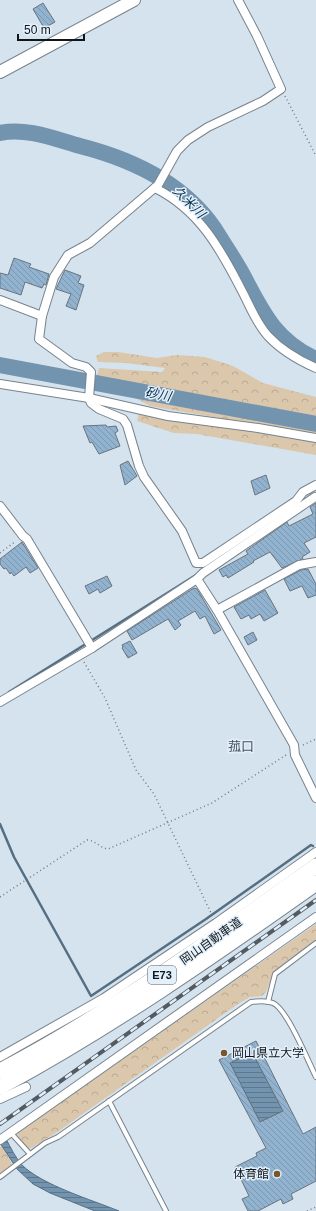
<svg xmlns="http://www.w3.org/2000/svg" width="316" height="1211" font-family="Helvetica,'Noto Sans JP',sans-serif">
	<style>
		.forest { fill: url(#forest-crowns) }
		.water { fill: url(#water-rules); stroke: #556e82 }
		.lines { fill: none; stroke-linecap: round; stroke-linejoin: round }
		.stream { stroke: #556e82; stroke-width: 2.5 }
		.river { stroke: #7394af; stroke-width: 16 }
		.building { fill: url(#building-back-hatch); stroke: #69747e; fill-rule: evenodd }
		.lane-casing { stroke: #77838d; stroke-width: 6 }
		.street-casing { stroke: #77838d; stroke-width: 10 }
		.secondary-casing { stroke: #77838d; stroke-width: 14 }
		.highway-casing { stroke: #77838d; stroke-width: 17 }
		.path { stroke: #727b83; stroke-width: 1.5; stroke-dasharray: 1 3; stroke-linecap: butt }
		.lane { stroke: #fff; stroke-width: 4 }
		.street { stroke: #fff; stroke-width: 8 }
		.secondary { stroke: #fff; stroke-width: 12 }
		.highway { stroke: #fff; stroke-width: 15 }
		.rail-casing { stroke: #535b62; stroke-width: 4 }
		.rail { stroke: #e3f0fb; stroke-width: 2.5; stroke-dasharray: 8; stroke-linecap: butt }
		.poi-dot { fill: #74572a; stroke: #e3f0fb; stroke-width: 1.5 }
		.labels { text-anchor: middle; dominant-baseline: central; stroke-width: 3; stroke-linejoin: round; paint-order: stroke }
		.shield { fill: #e3f0fb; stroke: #4f575d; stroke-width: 1 }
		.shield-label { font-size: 11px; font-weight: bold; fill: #101519 }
		.street-label { font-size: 12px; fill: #101519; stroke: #e3f0fb }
		.poi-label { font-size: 12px; fill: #101519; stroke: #e3f0fb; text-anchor: start }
		.water-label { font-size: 13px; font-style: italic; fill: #032f4b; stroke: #e3f0fb }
		.neighbourhood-label { font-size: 13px; fill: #46515a; stroke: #e3f0fb }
	</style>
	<defs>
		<pattern id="forest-crowns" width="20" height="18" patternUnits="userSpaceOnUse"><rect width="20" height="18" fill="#dbc7ab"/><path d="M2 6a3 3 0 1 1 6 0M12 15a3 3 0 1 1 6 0" fill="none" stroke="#bbaa93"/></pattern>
		<pattern id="water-rules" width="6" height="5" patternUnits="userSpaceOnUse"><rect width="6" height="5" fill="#7394af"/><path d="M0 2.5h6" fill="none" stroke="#5d788e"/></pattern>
		<pattern id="building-back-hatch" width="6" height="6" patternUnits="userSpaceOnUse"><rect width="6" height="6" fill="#91b3cf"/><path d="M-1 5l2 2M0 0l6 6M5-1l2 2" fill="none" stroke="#7c99b1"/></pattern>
	</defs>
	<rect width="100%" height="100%" fill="#d5e3ee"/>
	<g class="forest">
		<polygon points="104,352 118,352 157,358 177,355 205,357 233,366 263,383 316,397 316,435 150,406 97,377 99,368 162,372 165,368 126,363 98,362 96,356"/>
		<polygon points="139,414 172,421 258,431 316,442 316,455 197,434 174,433 137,421"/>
		<polygon points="316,924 316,939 274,971 266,992 262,996 250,997 238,1004 56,1133 29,1149 18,1137 17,1133"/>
		<polygon points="2,1146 12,1164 0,1174 0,1147"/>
	</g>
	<g class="water">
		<polygon points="252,1052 283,1111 260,1122 230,1063"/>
		<path d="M 6,1139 C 11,1148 15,1157 22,1165 C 42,1185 92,1200 119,1211 L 95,1211 L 50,1193 L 33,1184 L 17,1169 L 0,1143 Z"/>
	</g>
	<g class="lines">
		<g class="stream">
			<polyline points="9,692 196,575"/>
			<polyline points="0,824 14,857 91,996 206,919 311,845 313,846"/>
		</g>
		<g class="river">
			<path d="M 0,133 C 26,127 55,139 80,146 C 131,159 183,183 214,228 C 224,244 235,260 244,277 C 263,313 276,341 316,359"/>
			<polyline points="0,365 316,424"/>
		</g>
	</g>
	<g class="building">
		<polygon points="43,3 55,22 44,28 33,9"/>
		<polygon points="14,258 31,264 29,267 49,274 46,285 44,284 42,288 25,282 21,295 0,288 0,273 8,275"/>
		<polygon points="65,270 81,276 78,283 84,285 76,310 66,306 71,294 56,289"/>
		<polygon points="106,425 107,427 116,426 118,431 115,433 120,446 99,454 92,442 90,443 83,426"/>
		<polygon points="128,461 137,476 125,485 120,465"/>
		<polygon points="266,475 270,488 255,495 251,481"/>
		<polygon points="316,503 316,537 304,543 310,552 302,557 303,559 282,568 270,552 253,561 254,562 228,578 226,575 223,577 219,570 248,554 246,551 287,522 289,526 313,514 310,507"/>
		<polygon points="22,542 38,568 30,573 26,567 14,576 11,572 10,574 6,568 4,569 0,564 0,559"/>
		<polygon points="308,569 316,584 316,595 308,598 302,586 290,591 284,579 301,570"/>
		<polygon points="107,576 112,586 100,593 98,589 89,594 85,586"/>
		<polygon points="194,588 197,589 221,630 214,634 205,616 200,619 195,611 178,621 181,625 175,630 168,619 132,640 127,631"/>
		<polygon points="265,590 278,613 264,621 260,614 251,619 249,615 241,619 234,607"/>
		<polygon points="253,632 257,640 248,645 244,637"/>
		<polygon points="130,641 137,653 128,658 122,648 123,647 122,645"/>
		<path d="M 256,1041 L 303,1134 L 316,1127 L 316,1181 L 291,1194 L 293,1199 L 283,1204 L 281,1199 L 258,1211 L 248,1211 L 242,1199 L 249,1196 L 235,1167 L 257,1156 L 256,1153 L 266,1148 L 219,1060 ZM 252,1052 L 283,1111 L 260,1122 L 230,1063 Z"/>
	</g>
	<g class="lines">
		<g class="lane-casing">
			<g id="lane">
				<polyline points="268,1002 275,974 316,943"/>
				<polyline points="109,1101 166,1211"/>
				<polyline points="10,1132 30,1154"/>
				<path d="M 0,1177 L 45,1143 L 58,1137 L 251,1002 C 258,1001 266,1000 273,1003 C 287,1009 308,1061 316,1077"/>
			</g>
		</g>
		<g class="street-casing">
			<g id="street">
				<polyline points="238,0 257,36 281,89 263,101 208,127 188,140 177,151 158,185 90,243 68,255 54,277 42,316 39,339 72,363 86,367 91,372 89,398 91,403 99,409 123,419 127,425 139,466 144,477 182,531 196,563 203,563 296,501 303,492 316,485"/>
				<path d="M 155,188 C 199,210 220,248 242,291 C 250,306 256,323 268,336 C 281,350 298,360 316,368"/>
				<polyline points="0,300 42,316"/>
				<polyline points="0,384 89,398 168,416 258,428 316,438"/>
				<polyline points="0,506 23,536 27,539 92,648"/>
				<polyline points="197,579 203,573 315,497"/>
				<polyline points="217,610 294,745 295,755 316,798"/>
				<polyline points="0,702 92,648 197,579 217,610 299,565 316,562"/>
				<polyline points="0,1057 104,998 216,923 316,852"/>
				<polyline points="0,1099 26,1087"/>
				<polyline points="0,1140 316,917"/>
			</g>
		</g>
		<g class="secondary-casing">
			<polyline id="secondary" points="0,72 134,0"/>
		</g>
		<g class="highway-casing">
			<g id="highway">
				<path d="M 0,1071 C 112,1012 213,939 316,866"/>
				<path d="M 0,1087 C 111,1027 213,956 316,883"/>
			</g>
		</g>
		<g class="path">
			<polyline points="285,96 316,156"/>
			<polyline points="0,553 16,541"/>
			<polyline points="84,662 105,698 136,770 154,794 212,915"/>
			<polyline points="303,745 316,739"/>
			<path d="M 0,897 L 87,840 C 95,840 100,848 108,849 L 212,803 L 286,755"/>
			<polyline points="307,1211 316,1207"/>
		</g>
		<use href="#lane" class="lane"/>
		<use href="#street" class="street"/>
		<use href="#secondary" class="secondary"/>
		<use href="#highway" class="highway"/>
		<g class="rail-casing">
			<polyline id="rail" points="0,1124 316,900"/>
		</g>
		<use href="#rail" class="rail"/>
	</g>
	<g class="poi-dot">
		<circle cx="224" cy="1053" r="4"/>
		<circle cx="277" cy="1174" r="4"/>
	</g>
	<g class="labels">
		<rect class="shield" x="148" y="966" width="28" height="18" rx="3"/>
		<g class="shield-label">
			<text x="162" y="975">E73</text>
		</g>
		<g class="street-label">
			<text transform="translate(211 941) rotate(-35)">岡山自動車道</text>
		</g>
		<g class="poi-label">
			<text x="232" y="1053">岡山県立大学</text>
			<text x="269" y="1174" text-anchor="end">体育館</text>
		</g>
		<g class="water-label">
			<text transform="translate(189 202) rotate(45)">久米川</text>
			<text transform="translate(158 394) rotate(11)">砂川</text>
		</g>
		<g class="neighbourhood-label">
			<text x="241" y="746">菰口</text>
		</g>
	</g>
	<path d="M18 34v6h66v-6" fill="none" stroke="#101519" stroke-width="2"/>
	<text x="24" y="34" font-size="12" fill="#101519" stroke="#e3f0fb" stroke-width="3" paint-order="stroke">50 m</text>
</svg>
